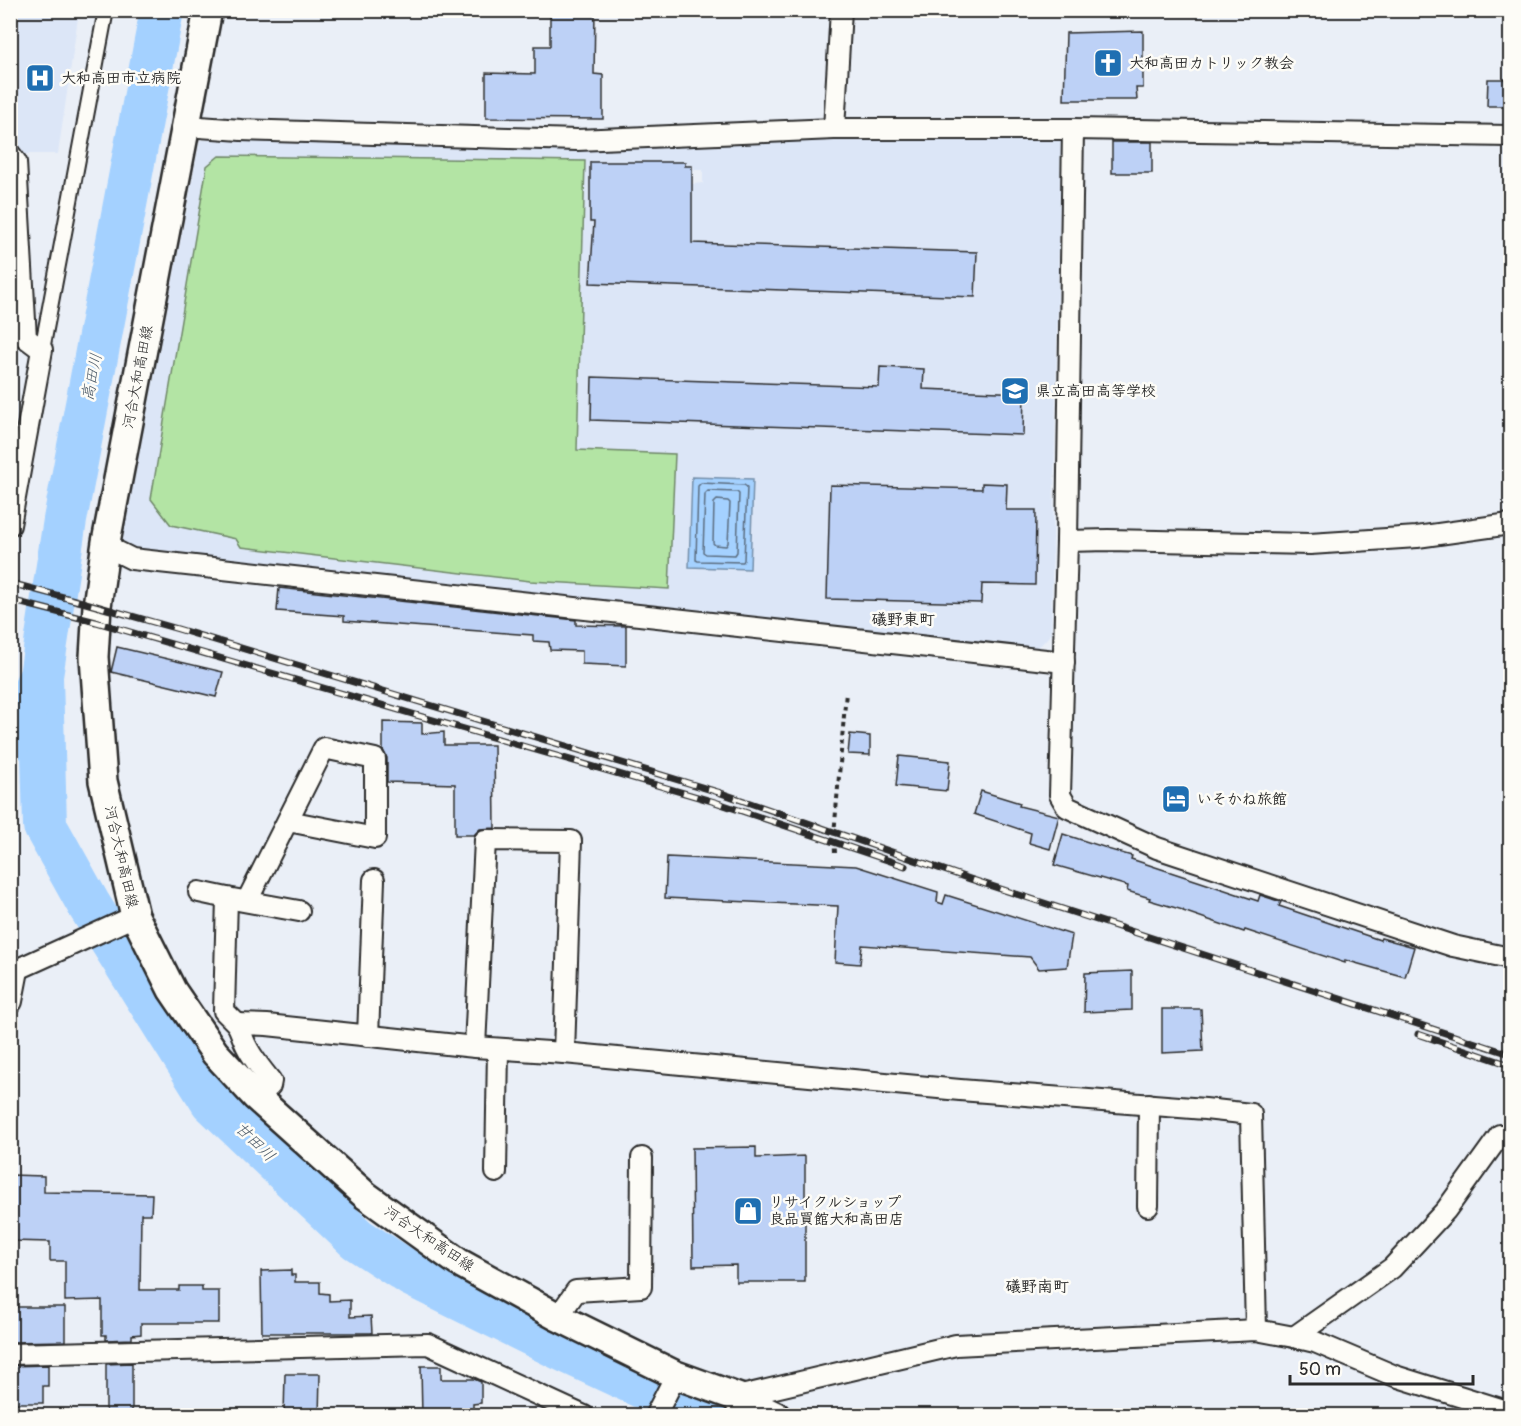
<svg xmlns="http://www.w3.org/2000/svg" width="1521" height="1426" font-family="Pangolin,'Klee One',sans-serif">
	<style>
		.built { fill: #dce6f7; fill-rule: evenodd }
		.green { fill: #b3e4a4; stroke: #6f8868; stroke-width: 1.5 }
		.water { fill: #a4d1ff; stroke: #748faa; stroke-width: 1.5 }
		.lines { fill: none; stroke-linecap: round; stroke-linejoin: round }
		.shore { stroke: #5b6d80; stroke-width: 1.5 }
		.river { stroke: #a4d1ff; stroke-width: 44 }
		.building { fill: #bdd1f6; stroke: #2b2b2b; stroke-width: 1.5 }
		.pedestrian-casing { stroke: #2b2b2b; stroke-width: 18 }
		.minor-casing { stroke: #2b2b2b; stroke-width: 24 }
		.tertiary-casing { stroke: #2b2b2b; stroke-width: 28 }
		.secondary-casing { stroke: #2b2b2b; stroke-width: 32 }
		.path { stroke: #2b2b2b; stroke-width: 4; stroke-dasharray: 4.5 4.5; stroke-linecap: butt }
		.pedestrian { stroke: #fdfcf7; stroke-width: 14 }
		.minor { stroke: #fdfcf7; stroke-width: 20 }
		.tertiary { stroke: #fdfcf7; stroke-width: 24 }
		.secondary { stroke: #fdfcf7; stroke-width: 27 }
		.rail-casing { stroke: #2b2b2b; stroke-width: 7 }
		.rail { stroke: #fdfcf7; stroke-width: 4.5; stroke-dasharray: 14; stroke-linecap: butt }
		.labels { text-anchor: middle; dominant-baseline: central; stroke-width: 5; stroke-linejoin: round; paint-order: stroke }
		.poi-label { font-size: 15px; font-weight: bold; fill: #2b2b2b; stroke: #fdfcf7; text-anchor: start }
		.street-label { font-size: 15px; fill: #2b2b2b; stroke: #fdfcf7 }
		.water-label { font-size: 16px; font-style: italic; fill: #4f5d6b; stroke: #fdfcf7 }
		.neighbourhood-label { font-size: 16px; font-weight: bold; fill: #2b2b2b; stroke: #fdfcf7 }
	</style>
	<rect width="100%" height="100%" fill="#eaeff7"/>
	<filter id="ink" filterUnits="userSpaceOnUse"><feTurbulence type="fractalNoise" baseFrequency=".0167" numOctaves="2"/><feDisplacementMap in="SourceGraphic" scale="12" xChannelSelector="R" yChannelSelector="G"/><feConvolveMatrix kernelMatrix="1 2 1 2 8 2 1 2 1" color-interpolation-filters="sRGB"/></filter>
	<g filter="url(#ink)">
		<g class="built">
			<polygon points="11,11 79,11 58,154 19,154 11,145"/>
			<path d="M 859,136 L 1061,140 L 1051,634 L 1037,649 L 154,557 L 122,542 L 200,140 L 359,142 ZM 219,156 L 585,161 L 577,450 L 236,539 L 171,525 L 151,499 L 207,166 ZM 590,162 L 685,162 L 685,166 L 693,166 L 694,170 L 703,170 L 703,183 L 692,184 L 692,210 L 617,210 L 617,222 L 590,221 ZM 593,239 L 976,252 L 975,297 L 591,283 ZM 880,367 L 924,369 L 923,389 L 1024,393 L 1023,435 L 591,419 L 593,377 L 879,387 ZM 1007,484 L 1006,510 L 1036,511 L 1035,585 L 982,584 L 981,603 L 827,599 L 830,485 L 982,489 Z"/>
		</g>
		<polygon class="green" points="219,156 585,161 577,450 675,454 669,589 530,581 241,547 236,539 171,525 151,499 207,166"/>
		<polygon class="water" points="692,477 753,479 750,569 689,567"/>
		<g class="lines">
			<g class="shore">
				<polygon points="701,483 744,485 747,487 744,560 743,562 698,561 696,560 698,486"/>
				<polygon points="708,491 737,492 739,494 737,552 735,555 706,554 703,552 705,494"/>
				<polygon points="717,500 728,501 730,503 728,543 726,546 715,545 713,543 714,503"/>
			</g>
			<g class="river">
				<polyline points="41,676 45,826 89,905 212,1101 357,1239 412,1275 562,1349 705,1416"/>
				<polyline points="10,739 41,676 65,520 162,10"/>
			</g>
		</g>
		<g class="building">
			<polygon points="550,10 595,10 594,74 603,75 603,119 486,118 486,73 535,74 535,46 550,46"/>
			<polygon points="1143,31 1143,88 1136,88 1137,100 1064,100 1066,33"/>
			<polygon points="1488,79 1510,79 1510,106 1487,106"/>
			<rect x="1112" y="142" width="40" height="31"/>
			<polygon points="590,162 685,162 685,166 692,166 692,243 977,252 975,297 590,283 594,222 590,222"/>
			<polygon points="880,367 924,369 923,389 1024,393 1023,435 591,420 592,377 879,387"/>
			<polygon points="982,483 1007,484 1006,510 1036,510 1035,585 982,584 981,603 827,599 830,485 982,489"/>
			<polygon points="279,588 576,620 576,625 626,626 626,666 582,664 582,651 550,650 549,642 533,641 533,635 344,621 344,616 277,611"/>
			<polygon points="117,647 223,672 216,697 111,672"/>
			<polygon points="383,722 422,723 422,734 444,732 444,745 494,745 495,828 480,829 474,835 455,835 455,784 387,782 387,758 383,750"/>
			<polygon points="850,734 870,736 870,755 848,754"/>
			<polygon points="899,756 950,761 947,791 896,786"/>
			<polygon points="981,791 1020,803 1019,806 1059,816 1050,849 1029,843 1031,833 974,814"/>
			<polygon points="1063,834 1107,848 1107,849 1132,856 1131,859 1222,889 1258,901 1260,895 1281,902 1279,906 1380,940 1381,938 1414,947 1405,977 1345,960 1345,963 1245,930 1244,932 1183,911 1183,910 1149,900 1150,898 1127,891 1128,886 1054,865"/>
			<polygon points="667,857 856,866 938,892 937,902 943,904 946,895 1072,935 1067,967 1039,969 1030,957 862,945 860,964 835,962 838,906 665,898"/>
			<polygon points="1132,971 1132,1010 1084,1012 1085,973"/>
			<polygon points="1162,1009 1201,1009 1203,1051 1162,1053"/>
			<polygon points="756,1147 756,1158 805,1156 805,1282 736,1282 736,1265 693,1266 692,1148"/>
			<polygon points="10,1175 44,1176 44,1192 152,1194 151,1214 141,1214 140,1290 179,1290 179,1286 202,1286 202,1291 219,1291 219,1323 141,1323 141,1334 132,1335 132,1339 106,1340 106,1335 102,1335 102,1300 65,1301 65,1261 50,1261 50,1242 10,1241"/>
			<polygon points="291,1270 291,1275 295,1275 295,1282 320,1282 320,1293 329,1294 329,1301 350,1300 350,1317 371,1316 372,1333 262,1333 261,1271"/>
			<polygon points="10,1307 65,1307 65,1341 10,1342"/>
			<polygon points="132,1363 132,1416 106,1416 106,1364"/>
			<polygon points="48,1365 48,1386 43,1386 43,1403 10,1403 10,1366"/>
			<polygon points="421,1366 441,1366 441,1379 474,1379 481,1382 481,1403 473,1404 473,1416 422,1416"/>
			<polygon points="285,1374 320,1374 319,1416 284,1416"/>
		</g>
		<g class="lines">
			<g class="pedestrian-casing">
				<polyline id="pedestrian" points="42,350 106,10"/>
			</g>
			<g class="minor-casing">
				<g id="minor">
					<polyline points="186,126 241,130 577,140 834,129 1073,129 1510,136"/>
					<polyline points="834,129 841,10"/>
					<polyline points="1073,129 1067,541 1060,795 1067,807 1157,848 1453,946 1510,958"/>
					<polyline points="10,154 16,162 26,338 42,350 10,525"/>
					<polyline points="1067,541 1108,540 1310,544 1417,537 1510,524"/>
					<polyline points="106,542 116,551 132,559 1064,662"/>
					<polyline points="199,892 227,898 299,911"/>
					<polyline points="227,898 224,1011 237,1024"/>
					<polyline points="247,901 324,748 375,759 375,838 288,821"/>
					<polyline points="10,970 16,970 135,916"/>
					<polyline points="368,1036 374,880"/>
					<polyline points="475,1047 485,840 571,841 564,1053"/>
					<path d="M 256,1097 L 270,1086 L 271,1081 C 262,1070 253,1059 247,1047 C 243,1040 241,1031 237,1024 L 267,1025 L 475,1047 L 564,1053 L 960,1090 L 1205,1109 L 1251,1114 L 1256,1330"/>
					<polyline points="496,1172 498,1049"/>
					<polyline points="1148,1206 1149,1104"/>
					<polyline points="558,1317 576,1291 641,1287 642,1158"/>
					<polyline points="1294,1337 1392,1268 1446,1210 1500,1135 1510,1135"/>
					<polyline points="10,1354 428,1344 584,1416"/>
					<polyline points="655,1416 676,1375"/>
					<polyline points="738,1416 737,1397 956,1345 1256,1330 1294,1337 1315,1342 1395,1376 1510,1412"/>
				</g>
			</g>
			<g class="tertiary-casing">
				<polyline id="tertiary" points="10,1001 16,970"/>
			</g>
			<g class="secondary-casing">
				<polyline id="secondary" points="208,10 106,542 97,606 94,657 103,781 135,916 172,990 215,1053 256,1097 365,1195 458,1262 558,1317 676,1375 737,1397 776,1416"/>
			</g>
			<polyline class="path" points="835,853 834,835 846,692"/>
			<use href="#pedestrian" class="pedestrian"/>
			<use href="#minor" class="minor"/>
			<use href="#tertiary" class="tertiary"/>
			<use href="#secondary" class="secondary"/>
			<g class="rail-casing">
				<g id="rail">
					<polyline points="10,583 82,602 178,629 718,792 970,879 1510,1054"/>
					<polyline points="10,600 96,622 715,802 905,866"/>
					<polyline points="1418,1034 1510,1065"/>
				</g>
			</g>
			<use href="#rail" class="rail"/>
		</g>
	</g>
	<defs>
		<g id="church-square" transform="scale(1.5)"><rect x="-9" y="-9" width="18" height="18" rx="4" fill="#1f6fb2" stroke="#fdfcf7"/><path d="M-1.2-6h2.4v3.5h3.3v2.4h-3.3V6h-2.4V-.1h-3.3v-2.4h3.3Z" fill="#fff"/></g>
		<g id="hospital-square" transform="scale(1.5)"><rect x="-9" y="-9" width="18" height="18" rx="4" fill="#1f6fb2" stroke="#fdfcf7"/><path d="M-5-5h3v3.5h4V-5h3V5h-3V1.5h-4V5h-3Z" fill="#fff"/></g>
		<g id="school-square" transform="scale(1.5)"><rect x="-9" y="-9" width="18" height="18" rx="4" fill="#1f6fb2" stroke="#fdfcf7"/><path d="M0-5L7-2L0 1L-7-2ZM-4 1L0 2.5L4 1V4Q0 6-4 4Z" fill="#fff"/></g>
		<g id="hotel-square" transform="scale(1.5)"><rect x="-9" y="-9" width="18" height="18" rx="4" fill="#1f6fb2" stroke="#fdfcf7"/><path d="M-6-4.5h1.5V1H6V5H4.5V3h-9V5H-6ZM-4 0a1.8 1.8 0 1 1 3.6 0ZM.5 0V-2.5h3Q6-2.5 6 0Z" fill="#fff"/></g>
		<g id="shop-square" transform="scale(1.5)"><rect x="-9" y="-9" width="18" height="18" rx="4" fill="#1f6fb2" stroke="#fdfcf7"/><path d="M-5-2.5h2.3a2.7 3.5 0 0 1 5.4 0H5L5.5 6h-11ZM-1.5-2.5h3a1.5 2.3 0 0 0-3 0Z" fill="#fff"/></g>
	</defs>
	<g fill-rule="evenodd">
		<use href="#church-square" x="1108" y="63"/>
		<use href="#hospital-square" x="40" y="78"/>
		<use href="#school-square" x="1015" y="391"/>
		<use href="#hotel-square" x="1176" y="799"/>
		<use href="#shop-square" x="748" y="1211"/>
	</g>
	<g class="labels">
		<g class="poi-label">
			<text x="1129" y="63">大和高田カトリック教会</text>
			<text x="61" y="78">大和高田市立病院</text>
			<text x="1036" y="391">県立高田高等学校</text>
			<text x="1197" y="799">いそかね旅館</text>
			<text x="769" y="1202">リサイクルショップ<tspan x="769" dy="17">良品買館大和高田店</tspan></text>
		</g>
		<g class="street-label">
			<text transform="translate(138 377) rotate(-79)">河合大和高田線</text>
			<text transform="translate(121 857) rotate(77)">河合大和高田線</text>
			<text transform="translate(429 1239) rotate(34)">河合大和高田線</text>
		</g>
		<g class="water-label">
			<text transform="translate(92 377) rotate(-79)">高田川</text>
			<text transform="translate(255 1142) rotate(44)">甘田川</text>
		</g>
		<g class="neighbourhood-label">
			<text x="903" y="620">礒野東町</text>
			<text x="1037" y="1287">礒野南町</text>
		</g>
	</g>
	<rect width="1521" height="1426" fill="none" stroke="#fdfcf7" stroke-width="36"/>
	<rect x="18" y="18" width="1485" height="1390" fill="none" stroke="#2b2b2b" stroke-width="2" filter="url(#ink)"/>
	<path d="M1290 1375v9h183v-9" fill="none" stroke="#2b2b2b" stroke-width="3"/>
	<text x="1299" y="1375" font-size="18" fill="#2b2b2b" stroke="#fdfcf7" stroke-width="4.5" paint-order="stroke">50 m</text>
</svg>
